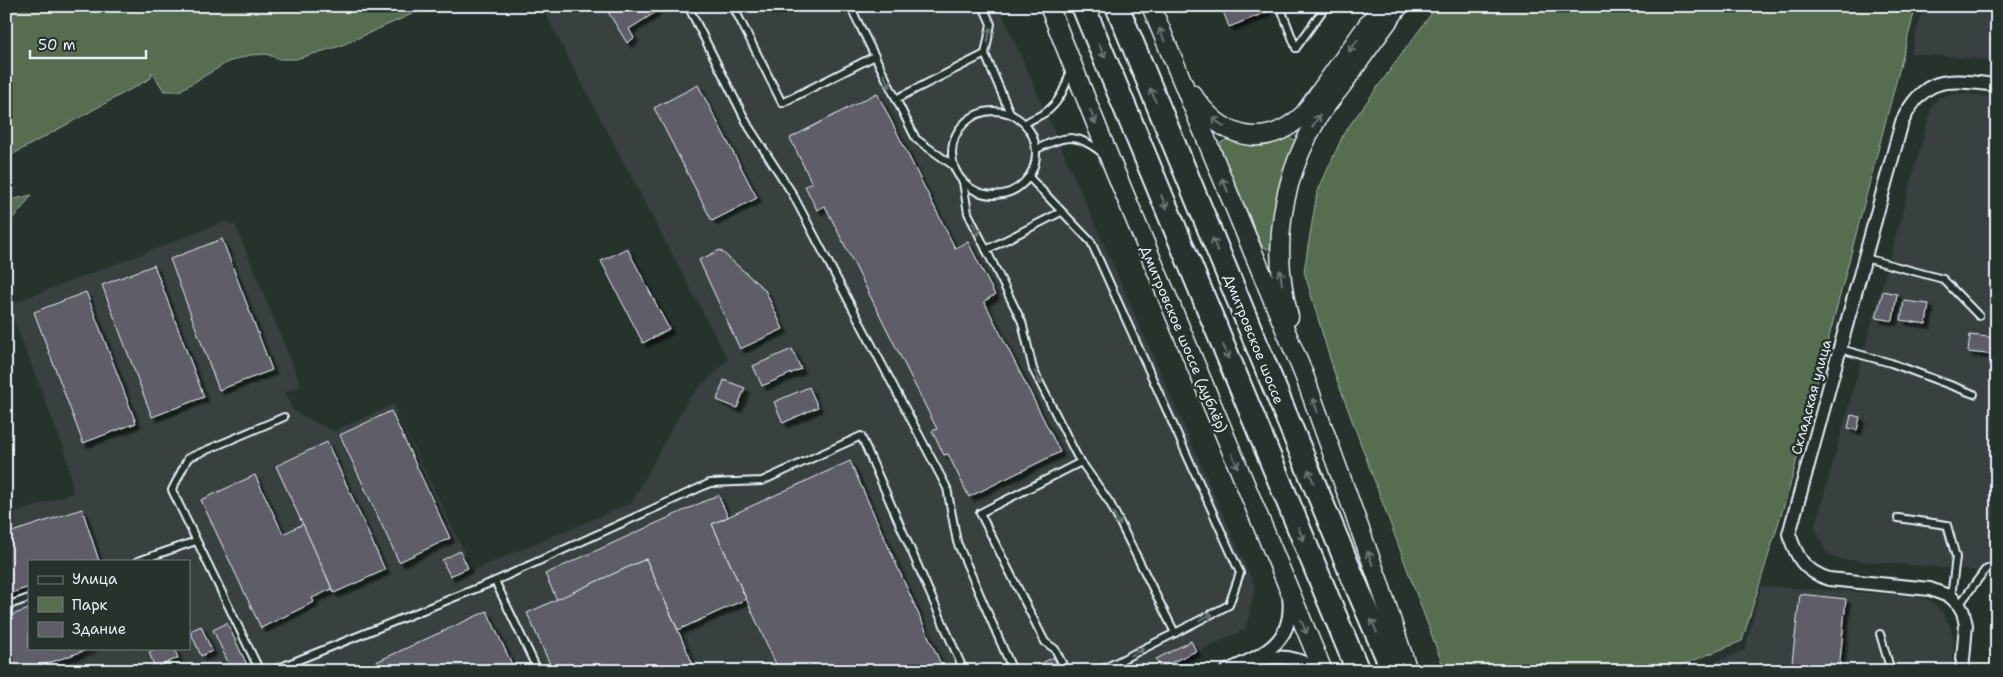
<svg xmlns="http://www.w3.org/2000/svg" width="2003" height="677" font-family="'Shantell Sans',sans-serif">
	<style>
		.built { fill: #37403f; fill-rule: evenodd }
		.green { fill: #586c50; stroke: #a0aea4 }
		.building { fill: #5e5d68; stroke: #e8f1f8; filter: url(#shadow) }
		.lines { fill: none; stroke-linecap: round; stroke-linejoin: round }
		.lane-casing { stroke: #e8f1f8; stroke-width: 10 }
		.street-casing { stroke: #e8f1f8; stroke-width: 16 }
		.secondary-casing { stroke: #e8f1f8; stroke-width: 21 }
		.highway-casing { stroke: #e8f1f8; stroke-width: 26 }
		.lane { stroke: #26332d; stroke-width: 6 }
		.street { stroke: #26332d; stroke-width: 12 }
		.secondary { stroke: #26332d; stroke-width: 18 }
		.highway { stroke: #26332d; stroke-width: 22 }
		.oneway { stroke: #6a7674 }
		.labels { text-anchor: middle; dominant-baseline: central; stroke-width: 5; stroke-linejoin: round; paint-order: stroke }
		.street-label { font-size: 14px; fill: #e8f1f8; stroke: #26332d }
	</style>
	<defs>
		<filter id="shadow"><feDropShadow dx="4.5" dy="4.5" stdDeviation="1" flood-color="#0009"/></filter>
	</defs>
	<rect width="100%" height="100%" fill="#26332d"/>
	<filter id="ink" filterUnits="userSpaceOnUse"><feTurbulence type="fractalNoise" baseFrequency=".02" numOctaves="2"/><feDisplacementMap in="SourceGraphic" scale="10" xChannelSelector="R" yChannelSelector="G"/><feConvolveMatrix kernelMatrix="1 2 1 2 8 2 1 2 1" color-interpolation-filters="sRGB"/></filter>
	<g filter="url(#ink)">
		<g class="built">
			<path d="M 541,6 L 999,6 L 1255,587 L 1246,629 L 1158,671 L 6,671 L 6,516 L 73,493 L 67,457 L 8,305 L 225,222 L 236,226 L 301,386 L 285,392 L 293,411 L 334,431 L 393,405 L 473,570 L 631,503 L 689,398 L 728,360 ZM 29,561 L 189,561 L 189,648 L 29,648 Z"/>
			<polygon points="1923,6 1997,6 1997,61 1911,53"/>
			<polygon points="1957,93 1997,97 1997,572 1836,559 1826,552 1815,527 1932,106 1939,97"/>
			<polygon points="1761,586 1919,596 1932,602 1943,613 1950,626 1954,641 1952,671 1692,671 1745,650"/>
		</g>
		<g class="green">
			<polygon points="6,6 430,6 340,46 296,59 280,59 266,54 250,55 228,62 179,91 164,91 152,72 151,78 6,158"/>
			<polygon points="1437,6 1916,6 1789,489 1742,641 1667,671 1445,671 1333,369 1304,271 1317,193 1344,133"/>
			<path d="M 1285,137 L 1291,138 L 1296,141 L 1296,147 L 1274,246 L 1267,249 L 1262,246 L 1220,147 L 1220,143 L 1228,139 C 1250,145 1265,146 1285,137 Z"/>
			<polygon points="32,195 18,213 6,224 6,201"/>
		</g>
		<g class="building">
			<polygon points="616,6 617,8 619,6 652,6 656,12 629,29 634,38 627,43 605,7"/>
			<polygon points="1221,6 1264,6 1267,12 1229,27"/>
			<polygon points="698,85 757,198 712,221 654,108"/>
			<polygon points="877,93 955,248 968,242 995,295 984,301 1060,452 969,497 948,454 944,455 932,431 937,429 825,206 817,210 805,186 812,183 790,138"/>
			<polygon points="222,239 272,370 219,390 170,259"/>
			<polygon points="627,248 669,329 643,343 601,261"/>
			<polygon points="720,250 765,290 783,329 740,349 699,260"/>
			<polygon points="154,265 204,397 152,417 102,285"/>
			<polygon points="1883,291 1897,294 1893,321 1876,318"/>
			<polygon points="86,292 136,423 83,443 34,312"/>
			<polygon points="1904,301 1929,304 1926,324 1901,320"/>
			<polygon points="1970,335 1997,338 1997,355 1968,352"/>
			<polygon points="792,349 801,369 762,386 753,366"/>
			<polygon points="724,380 745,388 737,408 717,400"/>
			<polygon points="809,387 818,407 783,423 774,402"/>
			<polygon points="391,411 450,538 399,562 340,435"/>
			<polygon points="1851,415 1860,417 1857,430 1848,428"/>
			<polygon points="327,442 385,570 334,593 276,466"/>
			<polygon points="850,461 944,671 779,671 712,524"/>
			<polygon points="255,475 283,534 303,524 332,589 312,598 314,602 261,628 201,500"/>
			<polygon points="718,495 728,517 712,524 746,599 678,630 646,559 557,600 545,574"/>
			<polygon points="82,509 99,561 29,561 29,587 6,595 6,534"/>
			<polygon points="460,551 468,568 450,576 442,560"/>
			<polygon points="646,559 696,671 553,671 527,613"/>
			<polygon points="1800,594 1846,599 1839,671 1791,671"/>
			<polygon points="29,609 29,648 92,648 26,671 6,671 6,617"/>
			<polygon points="487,611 515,671 364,671 363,668"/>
			<polygon points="227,623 250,671 232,671 213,630"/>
			<polygon points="201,626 212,651 201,656 190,631"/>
			<polygon points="1191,641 1196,651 1160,668 1156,659"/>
			<polygon points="158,648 174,648 178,658 155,668 149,652"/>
			<polygon points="1054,657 1060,671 1034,671 1032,668"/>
			<polygon points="1744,667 1783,671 1743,671"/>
		</g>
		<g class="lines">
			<g class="lane-casing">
				<g id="lane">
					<polyline points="688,6 749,127 792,193 947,488 957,542 1013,671"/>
					<polyline points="733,6 782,103 875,56"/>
					<polyline points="850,6 916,139 954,166"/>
					<polyline points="983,6 991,24 985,54 1010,113"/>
					<polyline points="1280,6 1296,48"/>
					<polyline points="1296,48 1326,6"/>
					<polyline points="896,99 985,54"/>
					<circle cx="994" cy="153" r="42"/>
					<path d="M 1025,124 C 1032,118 1039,117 1046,112 C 1060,102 1066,87 1070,71"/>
					<path d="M 1037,149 C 1064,136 1075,132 1101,152"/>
					<polyline points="963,182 968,213 1022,322 1033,369 1077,456 1110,503 1175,633 1229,605 1240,573 1091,242 1029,177"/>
					<polyline points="986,250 1061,212"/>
					<polyline points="1865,258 1943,279 1979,316"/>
					<polyline points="1840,349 1891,363 1974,394"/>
					<polyline points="1898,518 1947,525 1956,557 1951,597"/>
					<polyline points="138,561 196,541"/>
					<polyline points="495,581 538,671"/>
					<polyline points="1959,605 1985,570 1997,565"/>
					<polyline points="6,606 29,598"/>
					<polyline points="1880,634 1891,671"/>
					<polyline points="260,671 172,490 188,458 284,417"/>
					<polyline points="271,671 495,581 710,483 762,481 861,436 964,671"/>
					<polyline points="1001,671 1011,666"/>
					<polyline points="1066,671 1055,649 1045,642 980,513 1081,462"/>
					<polyline points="1099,671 1175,633"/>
				</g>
			</g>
			<g class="street-casing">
				<g id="street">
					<path d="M 1259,659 C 1280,656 1299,656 1316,671"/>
					<path d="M 1227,671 C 1263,655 1295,643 1289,596"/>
					<path d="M 1962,671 L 1966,625 L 1963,612 L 1959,605 L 1951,597 L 1930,589 L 1829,579 C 1804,571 1797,558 1789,534 L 1902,122 C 1925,73 1950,80 1997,85"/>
				</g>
			</g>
			<g class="secondary-casing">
				<g id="secondary">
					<polyline points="1049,6 1110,159 1323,671"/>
					<polyline points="1151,6 1304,375 1379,582 1408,671"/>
					<path d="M 1192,94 C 1221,138 1264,152 1304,114 L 1381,6"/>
					<path d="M 1289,317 C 1271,249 1281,182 1316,121 C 1323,108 1334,96 1343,84 C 1361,58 1380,32 1399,6"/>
				</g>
			</g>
			<g class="highway-casing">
				<g id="highway">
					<polyline points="1083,6 1358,671"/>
					<polyline points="1117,6 1353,578 1393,671"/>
				</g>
			</g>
			<use href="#lane" class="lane"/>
			<use href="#street" class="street"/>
			<use href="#secondary" class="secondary"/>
			<use href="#highway" class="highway"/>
		</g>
		<defs><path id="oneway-shaft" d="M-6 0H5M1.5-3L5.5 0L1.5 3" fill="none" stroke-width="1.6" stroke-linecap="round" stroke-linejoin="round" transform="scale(1.25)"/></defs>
		<g class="oneway">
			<use href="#oneway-shaft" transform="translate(989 35) rotate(-80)"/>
			<use href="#oneway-shaft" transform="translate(1162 35) rotate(-112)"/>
			<use href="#oneway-shaft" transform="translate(1353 46) rotate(126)"/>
			<use href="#oneway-shaft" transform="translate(1102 51) rotate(68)"/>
			<use href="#oneway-shaft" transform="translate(887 81) rotate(63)"/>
			<use href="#oneway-shaft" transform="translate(1153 95) rotate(-112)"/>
			<use href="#oneway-shaft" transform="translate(1093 117) rotate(68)"/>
			<use href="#oneway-shaft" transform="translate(1316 121) rotate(-59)"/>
			<use href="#oneway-shaft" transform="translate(1218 122) rotate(-142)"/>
			<use href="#oneway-shaft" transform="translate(1225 185) rotate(-113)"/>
			<use href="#oneway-shaft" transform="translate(1164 202) rotate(68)"/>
			<use href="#oneway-shaft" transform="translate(976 229) rotate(63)"/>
			<use href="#oneway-shaft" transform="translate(1215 245) rotate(-112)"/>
			<use href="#oneway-shaft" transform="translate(1281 277) rotate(-97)"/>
			<use href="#oneway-shaft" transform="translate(1226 352) rotate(68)"/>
			<use href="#oneway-shaft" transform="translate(1038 378) rotate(63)"/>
			<use href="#oneway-shaft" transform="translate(1315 405) rotate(-110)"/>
			<use href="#oneway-shaft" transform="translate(1235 461) rotate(67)"/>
			<use href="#oneway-shaft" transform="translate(1311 476) rotate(-112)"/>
			<use href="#oneway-shaft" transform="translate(1117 519) rotate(63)"/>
			<use href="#oneway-shaft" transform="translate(1301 534) rotate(68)"/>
			<use href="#oneway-shaft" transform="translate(1370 558) rotate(-110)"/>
			<use href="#oneway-shaft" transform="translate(1206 617) rotate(-27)"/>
			<use href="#oneway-shaft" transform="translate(1374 626) rotate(-113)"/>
			<use href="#oneway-shaft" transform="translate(1304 627) rotate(67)"/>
			<use href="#oneway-shaft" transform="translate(1137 652) rotate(-27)"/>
		</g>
	</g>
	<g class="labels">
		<g class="street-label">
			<text transform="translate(1184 339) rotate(67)">Дмитровское шоссе (дублёр)</text>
			<text transform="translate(1254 339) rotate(68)">Дмитровское шоссе</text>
			<text transform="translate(1811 397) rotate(-75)">Складская улица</text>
		</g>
	</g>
	<rect width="2003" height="677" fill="none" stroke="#26332d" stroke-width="25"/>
	<rect x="12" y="12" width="1978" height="652" fill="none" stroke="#e8f1f8" stroke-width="2" filter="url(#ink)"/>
	<rect x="28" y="560" width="162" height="90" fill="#26332d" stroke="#747f7e"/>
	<rect x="38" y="576" width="25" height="8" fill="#26332d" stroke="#747f7e"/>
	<text x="72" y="584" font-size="15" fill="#e8f1f8">Улица</text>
	<rect x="38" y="597" width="25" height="15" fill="#586c50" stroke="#747f7e"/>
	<text x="72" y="610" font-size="15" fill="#e8f1f8">Парк</text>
	<rect x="38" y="622" width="25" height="15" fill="#5e5d68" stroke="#747f7e"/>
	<text x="72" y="634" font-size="15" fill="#e8f1f8">Здание</text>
	<path d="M30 50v8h116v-8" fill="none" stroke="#e8f1f8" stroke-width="2.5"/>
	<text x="38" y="50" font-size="15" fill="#e8f1f8" stroke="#26332d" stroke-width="4" paint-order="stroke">50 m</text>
</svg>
